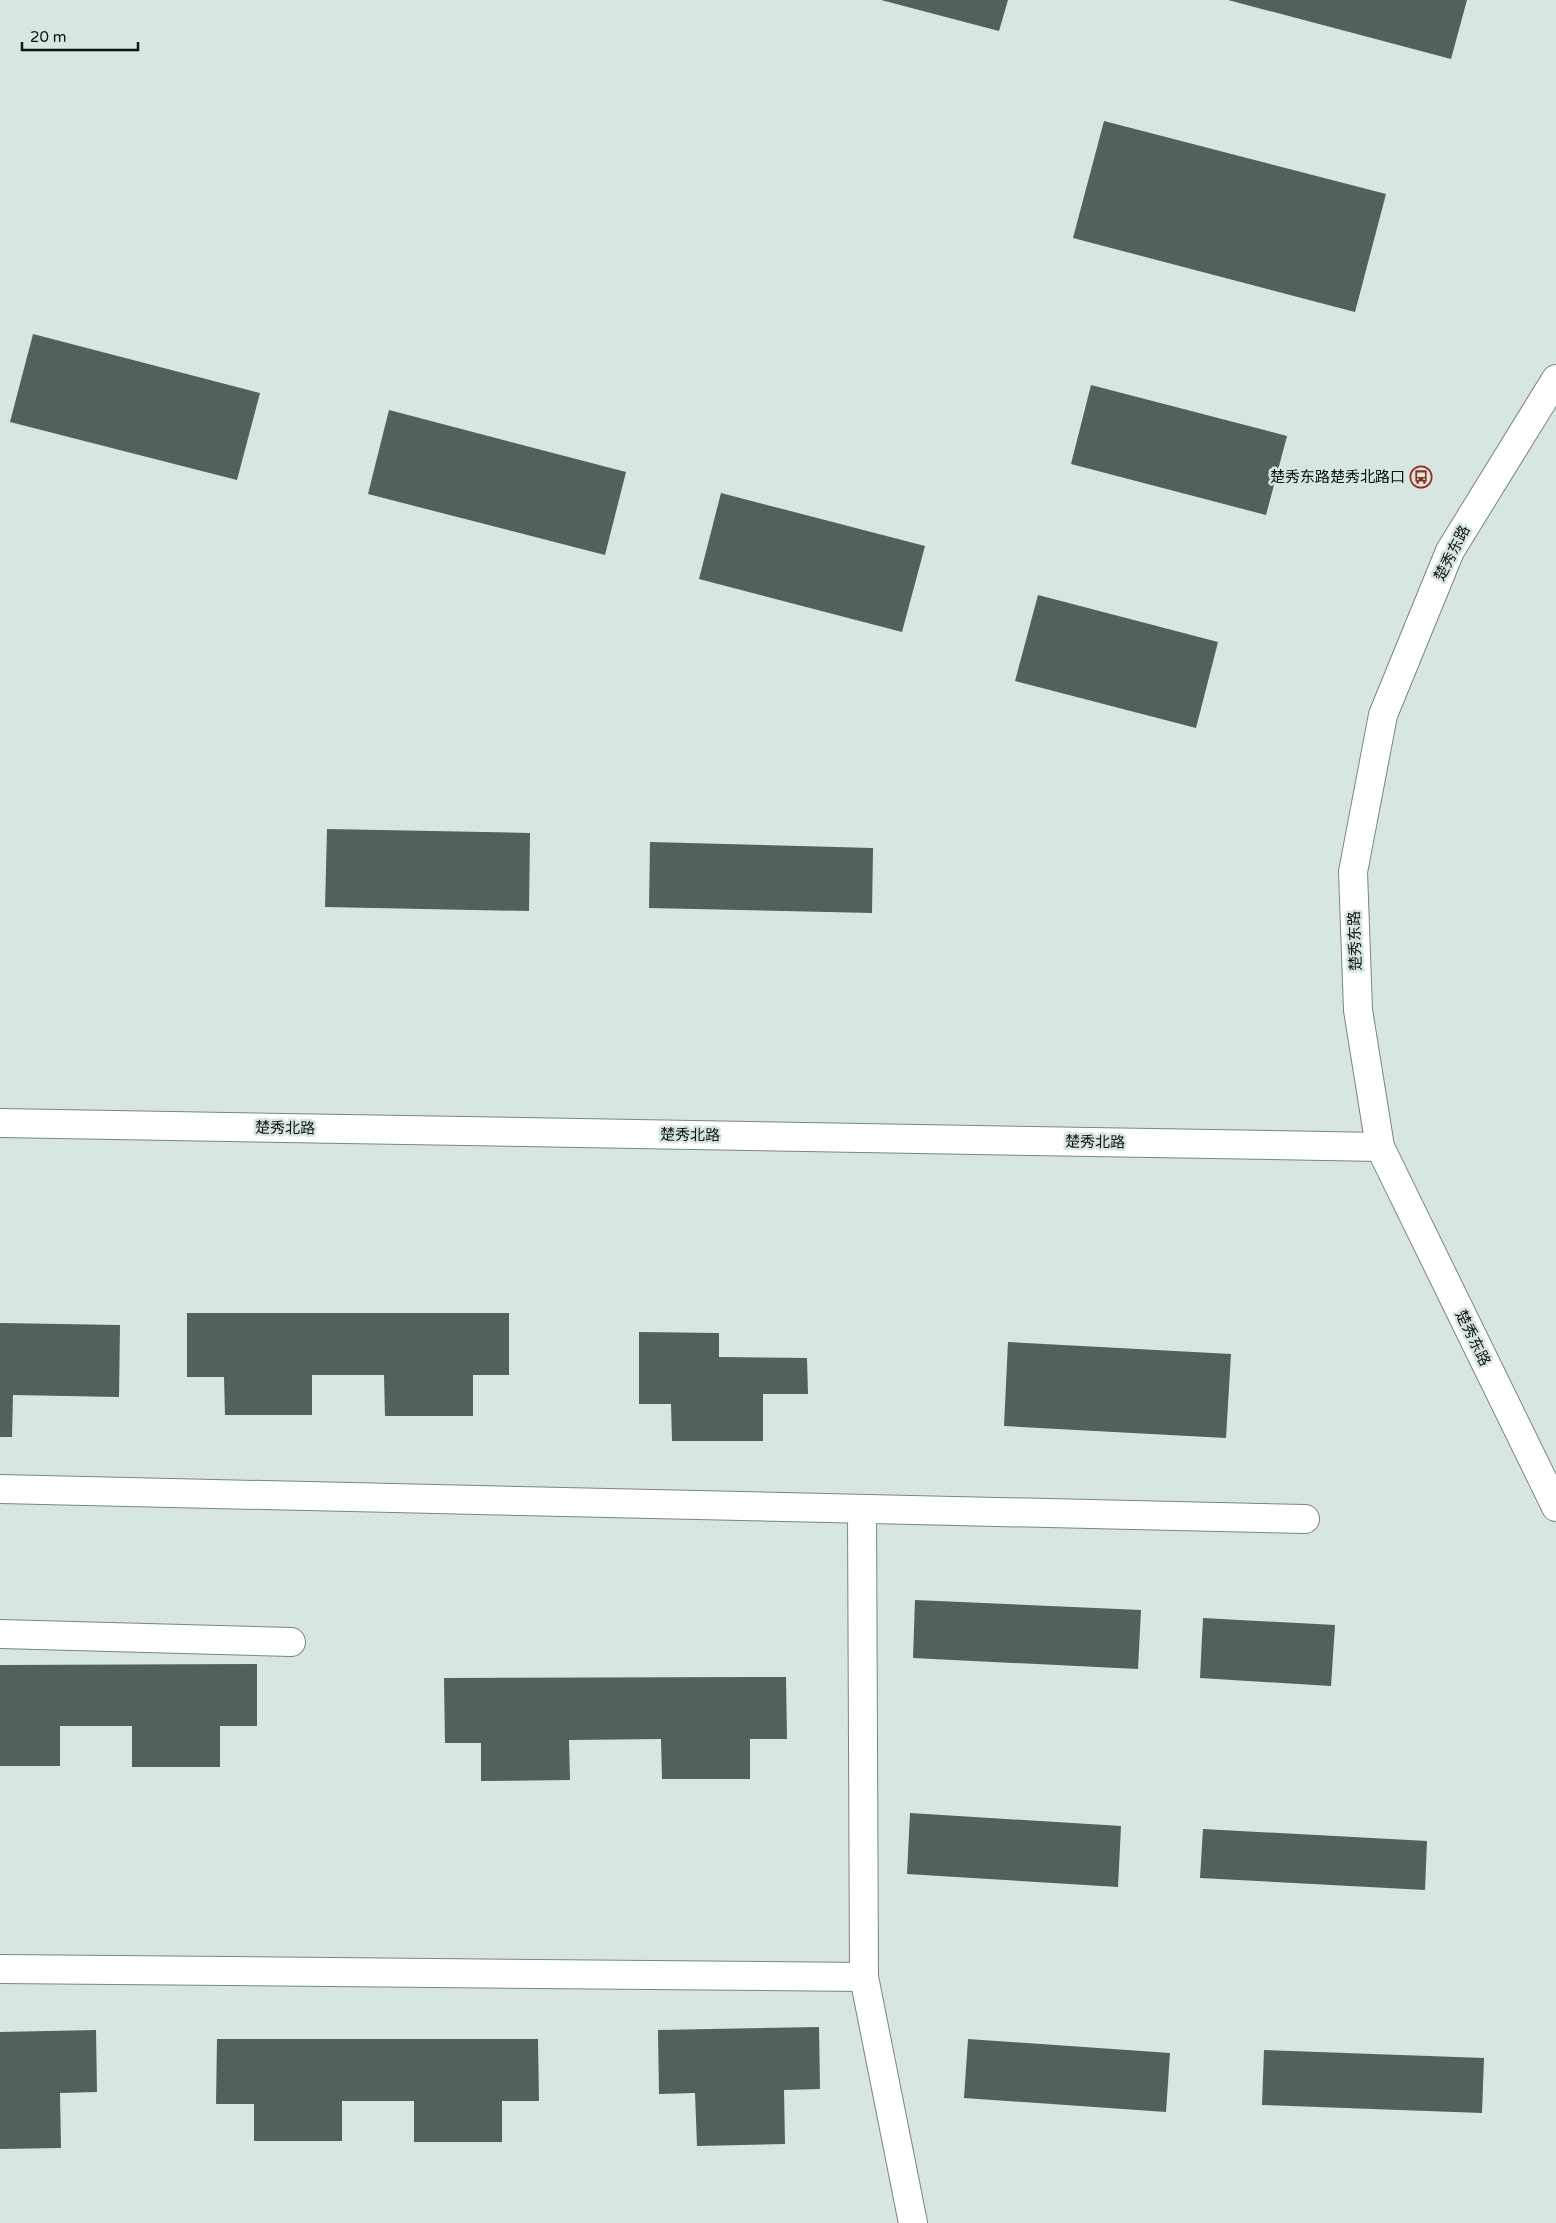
<svg xmlns="http://www.w3.org/2000/svg" width="1556" height="2223" font-family="'Varela Round','Noto Sans SC',sans-serif">
	<style>
		.building { fill: #53605c }
		.lines { fill: none; stroke-linecap: round; stroke-linejoin: round }
		.street-casing { stroke: #798682; stroke-width: 30 }
		.secondary-casing { stroke: #798682; stroke-width: 30 }
		.street { stroke: #fff; stroke-width: 28 }
		.secondary { stroke: #fff; stroke-width: 28 }
		.labels { text-anchor: middle; dominant-baseline: central; stroke-width: 5; stroke-linejoin: round; paint-order: stroke }
		.poi-label { font-size: 15px; fill: #0d1211; stroke: #d7e6e2; text-anchor: end }
		.street-label { font-size: 15px; fill: #0d1211; stroke: #d7e6e2 }
	</style>
	<rect width="100%" height="100%" fill="#d7e6e2"/>
	<g class="building">
		<polygon points="881,0 1008,0 999,31"/>
		<polygon points="1228,0 1467,0 1451,59"/>
		<polygon points="1104,121 1386,194 1355,312 1073,238"/>
		<polygon points="33,334 260,393 237,480 10,422"/>
		<polygon points="1091,385 1287,436 1266,515 1071,464"/>
		<polygon points="389,410 626,472 605,555 368,494"/>
		<polygon points="721,493 925,546 902,632 699,579"/>
		<polygon points="1038,595 1218,642 1196,728 1015,681"/>
		<polygon points="327,829 530,833 529,911 325,907"/>
		<polygon points="650,842 873,848 872,913 649,908"/>
		<polygon points="187,1313 509,1313 509,1375 473,1375 473,1416 385,1416 384,1375 312,1375 312,1415 225,1415 224,1377 187,1377"/>
		<polygon points="0,1323 120,1325 119,1397 13,1395 12,1437 0,1437"/>
		<polygon points="639,1332 719,1333 719,1357 807,1358 808,1394 763,1394 763,1441 672,1441 671,1404 639,1404"/>
		<polygon points="1008,1342 1231,1354 1226,1438 1004,1426"/>
		<polygon points="915,1600 1141,1610 1138,1669 913,1658"/>
		<polygon points="1203,1618 1335,1625 1331,1686 1200,1678"/>
		<polygon points="257,1664 257,1726 220,1726 220,1767 132,1767 132,1726 60,1726 60,1766 0,1766 0,1665"/>
		<polygon points="786,1677 787,1739 750,1739 750,1779 662,1779 661,1739 569,1740 570,1780 481,1781 481,1743 445,1743 444,1678"/>
		<polygon points="910,1813 1121,1826 1118,1887 907,1874"/>
		<polygon points="1203,1829 1427,1841 1425,1890 1200,1878"/>
		<polygon points="819,2027 820,2089 784,2090 785,2144 697,2146 695,2093 659,2094 658,2030"/>
		<polygon points="96,2030 97,2092 60,2093 61,2148 0,2149 0,2032"/>
		<polygon points="217,2039 538,2039 539,2101 502,2101 502,2142 414,2142 414,2101 342,2101 342,2141 254,2141 254,2104 216,2104"/>
		<polygon points="968,2039 1170,2053 1166,2112 964,2098"/>
		<polygon points="1264,2050 1484,2058 1482,2113 1262,2105"/>
	</g>
	<g class="lines">
		<g class="street-casing">
			<g id="street">
				<polyline points="0,1123 1380,1147"/>
				<polyline points="0,1489 1305,1519"/>
				<polyline points="862,1509 864,1977 913,2223"/>
				<polyline points="0,1634 291,1642"/>
				<polyline points="0,1969 864,1977"/>
			</g>
		</g>
		<g class="secondary-casing">
			<polyline id="secondary" points="1556,379 1450,551 1383,715 1353,872 1358,1010 1380,1147 1556,1507"/>
		</g>
		<use href="#street" class="street"/>
		<use href="#secondary" class="secondary"/>
	</g>
	<defs>
		<g id="bus-ring" transform="scale(1.125)"><circle r="9.5" fill="#d7e6e2" stroke="#962d18" stroke-width="1.5"/><path d="M-5-6H5V4H4V6H2V4H-2V6H-4V4H-5ZM-3.5-4V0h7V-4ZM-3.5 1.2v1.5H-2V1.2ZM2 1.2v1.5H3.5V1.2Z" fill="#962d18"/></g>
	</defs>
	<g fill-rule="evenodd">
		<use href="#bus-ring" x="1421" y="477"/>
	</g>
	<g class="labels">
		<g class="poi-label">
			<text x="1405" y="477">楚秀东路楚秀北路口</text>
		</g>
		<g class="street-label">
			<text transform="translate(1452 553) rotate(-63)">楚秀东路</text>
			<text transform="translate(1355 941) rotate(-92)">楚秀东路</text>
			<text transform="translate(285 1128) rotate(1)">楚秀北路</text>
			<text transform="translate(690 1135) rotate(1)">楚秀北路</text>
			<text transform="translate(1095 1142) rotate(1)">楚秀北路</text>
			<text transform="translate(1473 1338) rotate(64)">楚秀东路</text>
		</g>
	</g>
	<path d="M22 42v8h116v-8" fill="none" stroke="#0d1211" stroke-width="2.5"/>
	<text x="30" y="42" font-size="15" fill="#0d1211" stroke="#d7e6e2" stroke-width="4" paint-order="stroke">20 m</text>
</svg>
